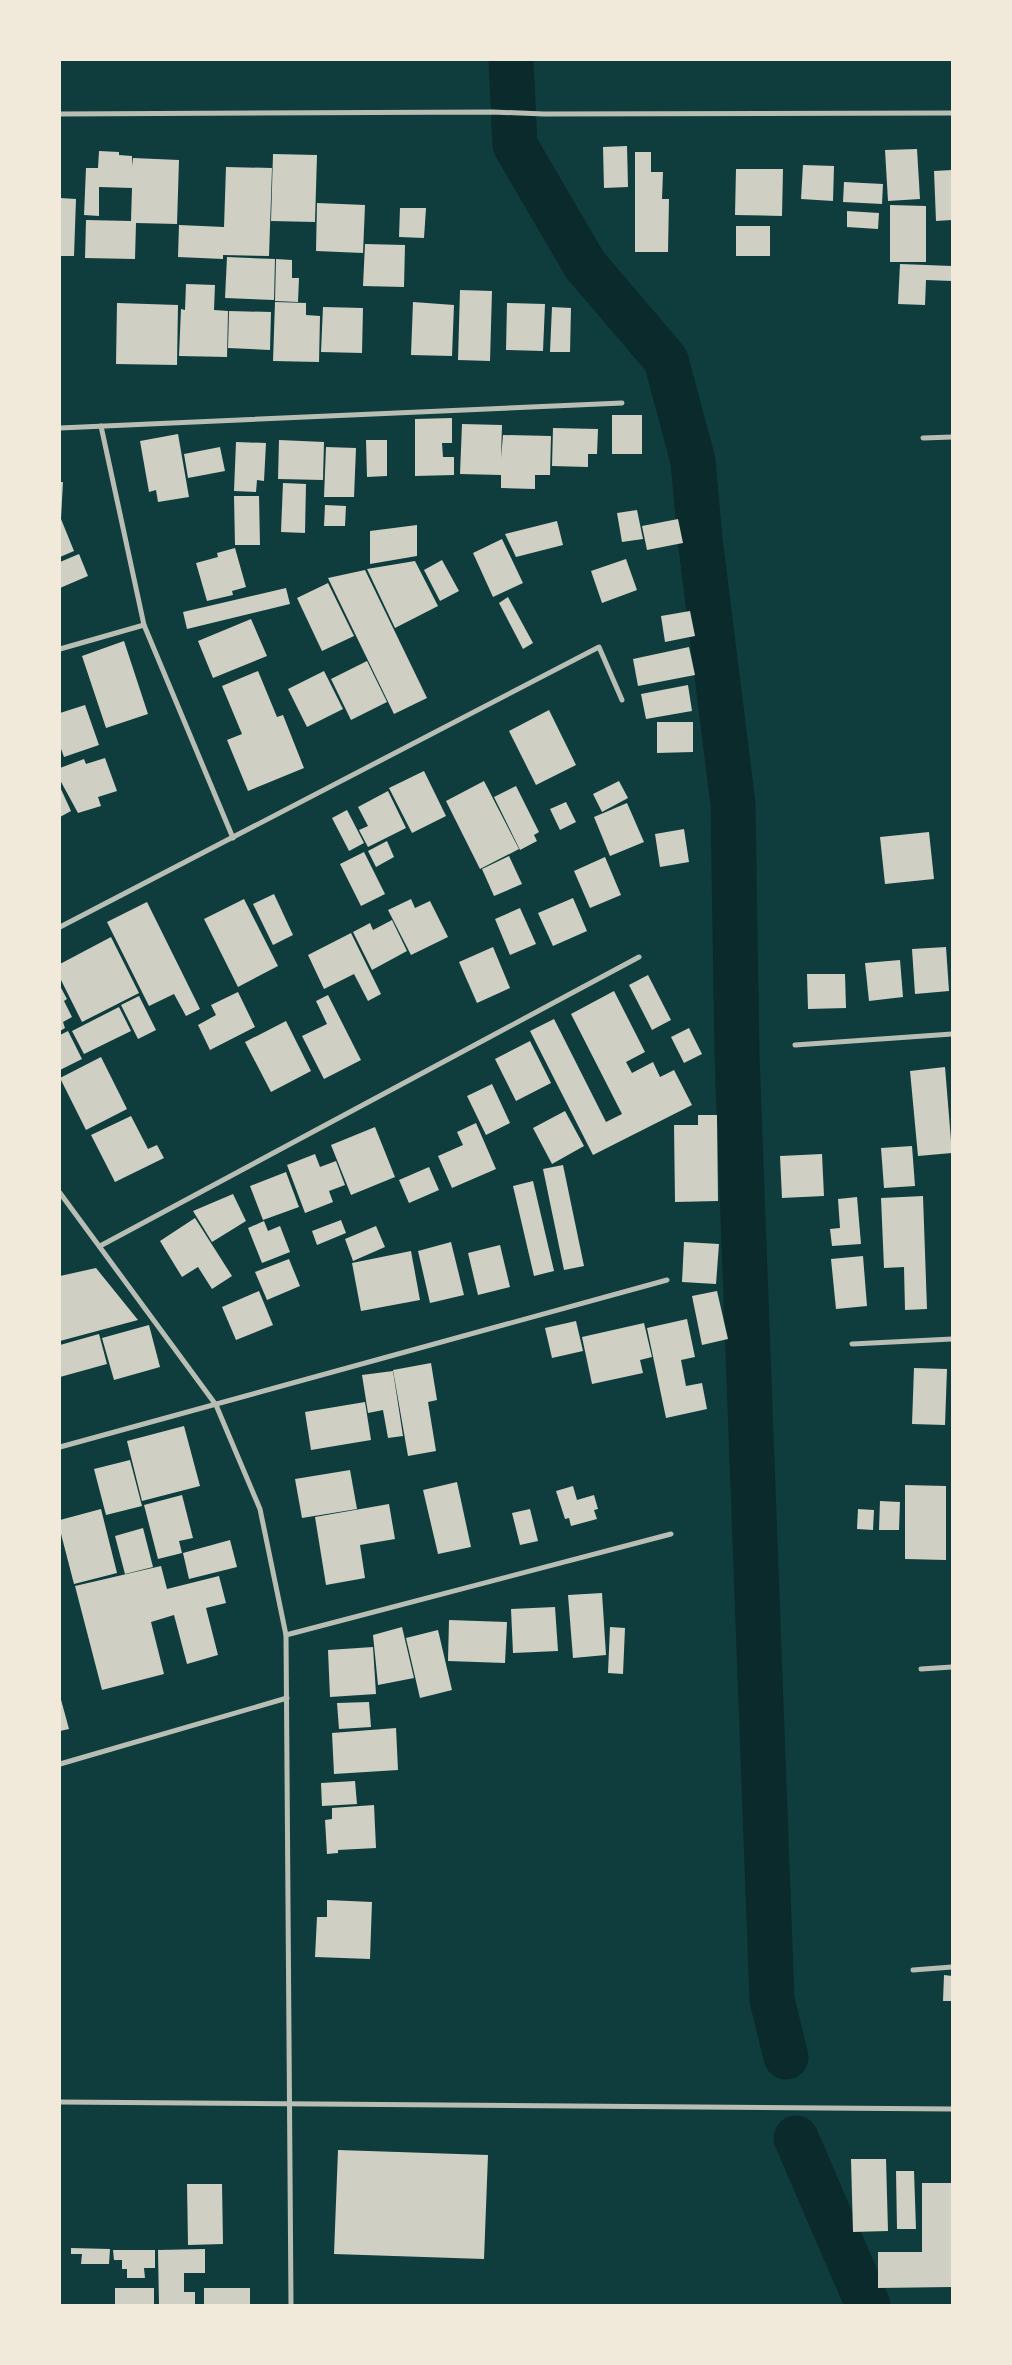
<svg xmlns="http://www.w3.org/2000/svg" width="1012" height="2365" font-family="Signika,sans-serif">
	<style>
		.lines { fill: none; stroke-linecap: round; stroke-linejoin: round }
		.river { stroke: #0a2a2b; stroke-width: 45 }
		.building { fill: #cfcfc3 }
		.minor { stroke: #b8beb3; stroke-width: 5 }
	</style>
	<rect width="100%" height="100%" fill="#0f3d3e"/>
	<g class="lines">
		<g class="river">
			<polyline points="511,60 515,145 585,265 666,360 693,461 700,539 733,804 737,1056 772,2000 786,2057"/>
			<polyline points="796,2138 868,2305"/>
		</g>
	</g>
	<g class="building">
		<polygon points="627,146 628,187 604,188 603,147"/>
		<polygon points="917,149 920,199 888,201 885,150"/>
		<polygon points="99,151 119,152 119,155 132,156 132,166 133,158 179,160 177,224 136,223 135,259 85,258 86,220 131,221 132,188 99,187 99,216 84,215 86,168 98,168"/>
		<polygon points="635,152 651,152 651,172 663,172 662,199 669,199 668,252 635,252"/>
		<polygon points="273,154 317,155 315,222 271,221"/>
		<polygon points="803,165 834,166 833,201 801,199"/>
		<polygon points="226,167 272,168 269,256 223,255 223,259 178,257 179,225 224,227"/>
		<polygon points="736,169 783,169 782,216 735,215"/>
		<polygon points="952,170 952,220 936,221 934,171"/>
		<polygon points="844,182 883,184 882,204 843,202"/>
		<polygon points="60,198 76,199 74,256 60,256"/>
		<polygon points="317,203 365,205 363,253 316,251"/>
		<polygon points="890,205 926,206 926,262 890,262"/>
		<polygon points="400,208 426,208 424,238 399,237"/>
		<polygon points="847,211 879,213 878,229 847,227"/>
		<rect x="736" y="226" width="34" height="30"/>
		<polygon points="365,244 405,245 404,287 363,286"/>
		<polygon points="227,257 275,259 274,300 225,298"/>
		<polygon points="276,259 292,260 292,278 299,278 298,302 275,301"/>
		<polygon points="900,264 952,266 952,281 926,280 925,305 898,304"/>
		<polygon points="186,284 215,285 214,310 228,311 227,357 179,356 181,309 185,310"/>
		<polygon points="460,290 492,291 490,361 458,360"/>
		<polygon points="275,302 306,303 306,315 320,316 319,362 273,361"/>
		<polygon points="413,302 454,305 452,356 411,355"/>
		<polygon points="117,303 178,305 177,365 116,364"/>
		<polygon points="507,303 545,304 543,351 506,350"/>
		<polygon points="323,307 363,308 362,353 321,352"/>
		<polygon points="552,307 571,308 570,352 550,352"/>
		<polygon points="229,311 271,312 270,350 228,348"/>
		<rect x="612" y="415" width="30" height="39"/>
		<polygon points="452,418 452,443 442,443 443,457 454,457 454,475 415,476 415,419"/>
		<polygon points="462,424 502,425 501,458 503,435 551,436 550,475 535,475 535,489 501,488 501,475 460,474"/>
		<polygon points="553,428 598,429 597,454 588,454 588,467 552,466"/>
		<polygon points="178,434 189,497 158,502 156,490 149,492 140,441"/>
		<polygon points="279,440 324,442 323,480 278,479"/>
		<polygon points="366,440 387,440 387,476 367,477"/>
		<polygon points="236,442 266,443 264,481 257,480 256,492 234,491"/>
		<polygon points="220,447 225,471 188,478 184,454"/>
		<polygon points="326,447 356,448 354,497 324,497"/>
		<polygon points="60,482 63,482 61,519 74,551 60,557"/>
		<polygon points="283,483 306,484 305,533 281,532"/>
		<polygon points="234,496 259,496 260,545 235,545"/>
		<polygon points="325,505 346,506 345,526 324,526"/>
		<polygon points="637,510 643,539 622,542 617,513"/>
		<polygon points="678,519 683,543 647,550 642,526"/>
		<polygon points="557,521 563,545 516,557 505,534"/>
		<polygon points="417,525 417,556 370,564 370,531"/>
		<polygon points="502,539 523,583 493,597 473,553"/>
		<polygon points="235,548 246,587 232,591 233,595 207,601 196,563 218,557 217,553"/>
		<polygon points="79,554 88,576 60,588 60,562"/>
		<polygon points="626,559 637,590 602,603 591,571"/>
		<polygon points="442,560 459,591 440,601 424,570"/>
		<polygon points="415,561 438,606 395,628 367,569"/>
		<polygon points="365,570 427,698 394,714 328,578"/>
		<polygon points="328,583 354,636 322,651 297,598"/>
		<polygon points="286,588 290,604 187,629 183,612"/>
		<polygon points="508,597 533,643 523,649 499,603"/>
		<polygon points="690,611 695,636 665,642 661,616"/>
		<polygon points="251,619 267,656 213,678 198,641"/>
		<polygon points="124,641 148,714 106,728 82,656"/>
		<polygon points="689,647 695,675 638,686 633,659"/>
		<polygon points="367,661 387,702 351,720 331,679"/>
		<polygon points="258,671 277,717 283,715 304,768 248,791 227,740 242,734 222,686"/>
		<polygon points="324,671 343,709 307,727 288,689"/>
		<polygon points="688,685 692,711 646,719 641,694"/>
		<polygon points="85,705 99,745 64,757 60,746 60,713"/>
		<polygon points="549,710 576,765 536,785 509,731"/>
		<polygon points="657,722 693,722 693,752 657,753"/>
		<polygon points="105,758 117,791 98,797 101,806 78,813 60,780 60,768 84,759 86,764"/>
		<polygon points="424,771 446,816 412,833 389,788"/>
		<polygon points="484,781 519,849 480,869 446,801"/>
		<polygon points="619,781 628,798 602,812 593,794"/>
		<polygon points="516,786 539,832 534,835 537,841 520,850 494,797"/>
		<polygon points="60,787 71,811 60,817"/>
		<polygon points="388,791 406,828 368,847 359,830 368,826 358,807"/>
		<polygon points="566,802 576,822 560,830 550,809"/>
		<polygon points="627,803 644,842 610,856 594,817"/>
		<polygon points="347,810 364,843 349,851 332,818"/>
		<polygon points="684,829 689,862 660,867 655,834"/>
		<polygon points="929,832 934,879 885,884 880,837"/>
		<polygon points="387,841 394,857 376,867 368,851"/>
		<polygon points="364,852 385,894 361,906 340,864"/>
		<polygon points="509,856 522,884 494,896 482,869"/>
		<polygon points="605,857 621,895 590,908 574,871"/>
		<polygon points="274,894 293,935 273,945 253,904"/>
		<polygon points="573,898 587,931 553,946 538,913"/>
		<polygon points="244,899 278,966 238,987 204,919"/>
		<polygon points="411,899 415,908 430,901 448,937 411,955 388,910"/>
		<polygon points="147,902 200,1009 186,1016 174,994 149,1006 107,922"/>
		<polygon points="520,908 536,944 510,955 495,919"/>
		<polygon points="392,920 407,951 372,970 353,932 370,923 373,930"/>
		<polygon points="351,933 381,994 368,1001 354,974 324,989 308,955"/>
		<polygon points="111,937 139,993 82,1022 60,978 60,964"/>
		<polygon points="493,947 510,988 477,1003 459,962"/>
		<polygon points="946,947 949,991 915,994 912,949"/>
		<polygon points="900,960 903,997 869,1001 865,963"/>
		<polygon points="807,974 845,974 846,1008 808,1009"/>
		<polygon points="648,975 671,1020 652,1030 629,985"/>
		<polygon points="60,986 67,999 64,1001 72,1017 63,1022 65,1028 60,1031"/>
		<polygon points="614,991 645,1052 626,1062 632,1073 653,1062 660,1077 674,1070 692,1105 593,1155 530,1031 554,1019 606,1122 622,1114 571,1014"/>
		<polygon points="238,992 255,1027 210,1050 198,1025 216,1015 211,1005"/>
		<polygon points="328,995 361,1060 324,1079 302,1036 327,1024 316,1001"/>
		<polygon points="139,996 156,1030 138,1039 121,1005"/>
		<polygon points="119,1007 131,1031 84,1054 72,1031"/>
		<polygon points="286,1021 311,1071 271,1092 245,1042"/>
		<polygon points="689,1028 702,1054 684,1063 671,1037"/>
		<polygon points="68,1031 82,1059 60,1070 60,1035"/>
		<polygon points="530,1041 551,1083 516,1101 495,1059"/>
		<polygon points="101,1057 127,1109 86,1130 60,1078"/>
		<polygon points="945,1067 952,1153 918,1156 910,1071"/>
		<polygon points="492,1084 510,1123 486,1135 467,1096"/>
		<polygon points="565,1111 584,1146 552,1164 533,1128"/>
		<polygon points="698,1115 717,1115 718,1201 675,1202 674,1125 698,1125"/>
		<polygon points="131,1116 148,1149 157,1145 164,1158 115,1182 91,1135"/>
		<polygon points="476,1123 496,1169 452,1188 438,1156 463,1145 457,1132"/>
		<polygon points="375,1127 395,1177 351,1195 331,1145"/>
		<polygon points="912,1146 915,1186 884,1188 881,1148"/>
		<polygon points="315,1154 320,1167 336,1161 345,1185 329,1191 333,1202 305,1213 287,1165"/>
		<polygon points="822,1154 824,1196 782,1198 780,1156"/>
		<polygon points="563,1165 584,1266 564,1270 543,1169"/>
		<polygon points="429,1167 439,1190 409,1203 399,1180"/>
		<polygon points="286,1172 299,1207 263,1220 250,1186"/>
		<polygon points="533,1181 554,1271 534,1276 513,1186"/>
		<polygon points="233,1194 246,1221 212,1242 193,1211"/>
		<polygon points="923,1196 927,1309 905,1310 904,1267 884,1268 881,1198"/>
		<polygon points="857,1197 861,1244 832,1246 830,1229 840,1228 838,1199"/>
		<polygon points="195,1218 232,1276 212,1289 198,1267 182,1277 160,1241"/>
		<polygon points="341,1220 346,1233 317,1245 312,1231"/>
		<polygon points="264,1221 268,1231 280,1226 290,1252 262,1263 248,1228"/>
		<polygon points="376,1226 385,1247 353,1261 345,1239"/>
		<polygon points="451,1242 464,1295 430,1303 418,1251"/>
		<polygon points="684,1242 719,1244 716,1284 682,1282"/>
		<polygon points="500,1245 510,1287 478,1295 468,1253"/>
		<polygon points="411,1251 420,1300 361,1311 352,1263"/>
		<polygon points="863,1256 867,1306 836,1309 831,1259"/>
		<polygon points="289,1259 300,1286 267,1300 255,1272"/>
		<polygon points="96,1268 138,1320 60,1341 60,1276"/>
		<polygon points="259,1291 273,1325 236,1340 222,1307"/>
		<polygon points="717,1291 728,1339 702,1345 692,1296"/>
		<polygon points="687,1319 695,1357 681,1360 686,1386 702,1383 707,1409 666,1418 647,1328"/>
		<polygon points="576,1321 583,1351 552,1358 545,1328"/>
		<polygon points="644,1323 652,1357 640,1360 643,1373 592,1384 582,1337"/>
		<polygon points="149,1325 160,1367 114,1380 102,1338"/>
		<polygon points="99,1334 107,1364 60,1377 60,1345"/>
		<polygon points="431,1363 437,1400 428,1402 436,1451 408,1456 393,1370"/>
		<polygon points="914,1368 947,1369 945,1425 912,1424"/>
		<polygon points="393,1371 403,1436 388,1438 383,1410 368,1413 362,1375"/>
		<polygon points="365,1402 371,1440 311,1450 305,1412"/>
		<polygon points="184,1426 200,1486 142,1501 127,1441"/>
		<polygon points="130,1460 142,1506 106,1515 94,1469"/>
		<polygon points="350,1470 357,1509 302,1518 295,1479"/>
		<polygon points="457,1482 471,1547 438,1554 423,1490"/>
		<polygon points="905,1485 946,1486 946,1560 905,1559"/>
		<polygon points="573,1486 577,1500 594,1495 598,1509 594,1510 597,1519 571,1526 569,1518 565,1519 556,1491"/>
		<polygon points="182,1495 193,1538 179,1541 182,1553 158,1559 144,1505"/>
		<polygon points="880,1501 900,1502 899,1530 879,1530"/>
		<polygon points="389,1504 395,1539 360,1545 365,1578 326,1585 315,1517"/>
		<polygon points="101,1509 117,1573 74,1584 60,1530 60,1520"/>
		<polygon points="530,1509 538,1541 520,1545 512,1513"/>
		<polygon points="858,1509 874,1510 873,1530 857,1529"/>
		<polygon points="143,1528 153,1567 125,1574 115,1536"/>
		<polygon points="230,1540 237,1567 189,1579 183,1553"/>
		<polygon points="161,1566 167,1589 219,1576 226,1603 206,1608 218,1655 187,1664 174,1615 151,1622 164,1674 102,1690 75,1586"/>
		<polygon points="602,1593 606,1655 573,1658 568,1595"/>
		<polygon points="555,1607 558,1651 513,1653 511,1609"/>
		<polygon points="449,1620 507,1622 505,1663 448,1661"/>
		<polygon points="402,1627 414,1678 378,1685 373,1635"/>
		<polygon points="610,1627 625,1628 623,1674 608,1673"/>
		<polygon points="438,1630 452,1690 420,1698 406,1638"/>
		<polygon points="373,1647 376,1694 330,1697 328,1650"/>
		<polygon points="60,1696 69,1729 60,1731"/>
		<polygon points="369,1702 371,1727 339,1729 337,1703"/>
		<polygon points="396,1728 398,1770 334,1774 332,1733"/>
		<polygon points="355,1781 357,1804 322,1806 321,1783"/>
		<polygon points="374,1805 376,1848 338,1850 338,1853 327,1854 325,1820 332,1819 332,1808"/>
		<polygon points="327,1900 372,1902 370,1959 315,1957 317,1917 327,1917"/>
		<polygon points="944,1975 952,1976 952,2001 943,2001"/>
		<polygon points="338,2150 488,2155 484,2259 334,2254"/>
		<polygon points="851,2159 886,2159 888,2231 853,2232"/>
		<polygon points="896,2171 914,2171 916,2229 897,2229"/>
		<polygon points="922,2183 952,2183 952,2287 878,2288 878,2252 922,2252"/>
		<polygon points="187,2184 222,2184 223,2244 188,2245"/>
		<polygon points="71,2248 110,2249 109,2264 81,2264 82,2254 71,2254"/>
		<polygon points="205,2249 205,2273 184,2273 184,2292 195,2292 195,2305 159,2305 158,2250"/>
		<polygon points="113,2250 155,2250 155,2268 144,2268 145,2278 127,2278 127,2269 122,2269 122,2260 114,2260"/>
		<rect x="115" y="2288" width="39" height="17"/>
		<rect x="204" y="2288" width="46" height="17"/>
	</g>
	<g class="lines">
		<g class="minor">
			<polyline points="60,114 493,112 544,114 952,113"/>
			<polyline points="101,426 144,625 233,838"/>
			<polyline points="60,428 622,403"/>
			<polyline points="923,438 952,437"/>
			<polyline points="60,649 144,625"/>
			<polyline points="60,927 599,647 622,700"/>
			<polyline points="795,1045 952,1034"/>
			<polyline points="60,1193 216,1405 260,1509 286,1635 291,2305"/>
			<polyline points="100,1246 639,957"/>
			<polyline points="852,1344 952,1339"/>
			<polyline points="60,1447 667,1280"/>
			<polyline points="286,1635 671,1534"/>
			<polyline points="921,1669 952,1667"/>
			<polyline points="60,1764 287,1698"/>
			<polyline points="913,1970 952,1967"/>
			<polyline points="60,2102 952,2109"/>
		</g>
	</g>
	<rect width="1012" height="2365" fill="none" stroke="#f1e9da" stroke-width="122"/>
</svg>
